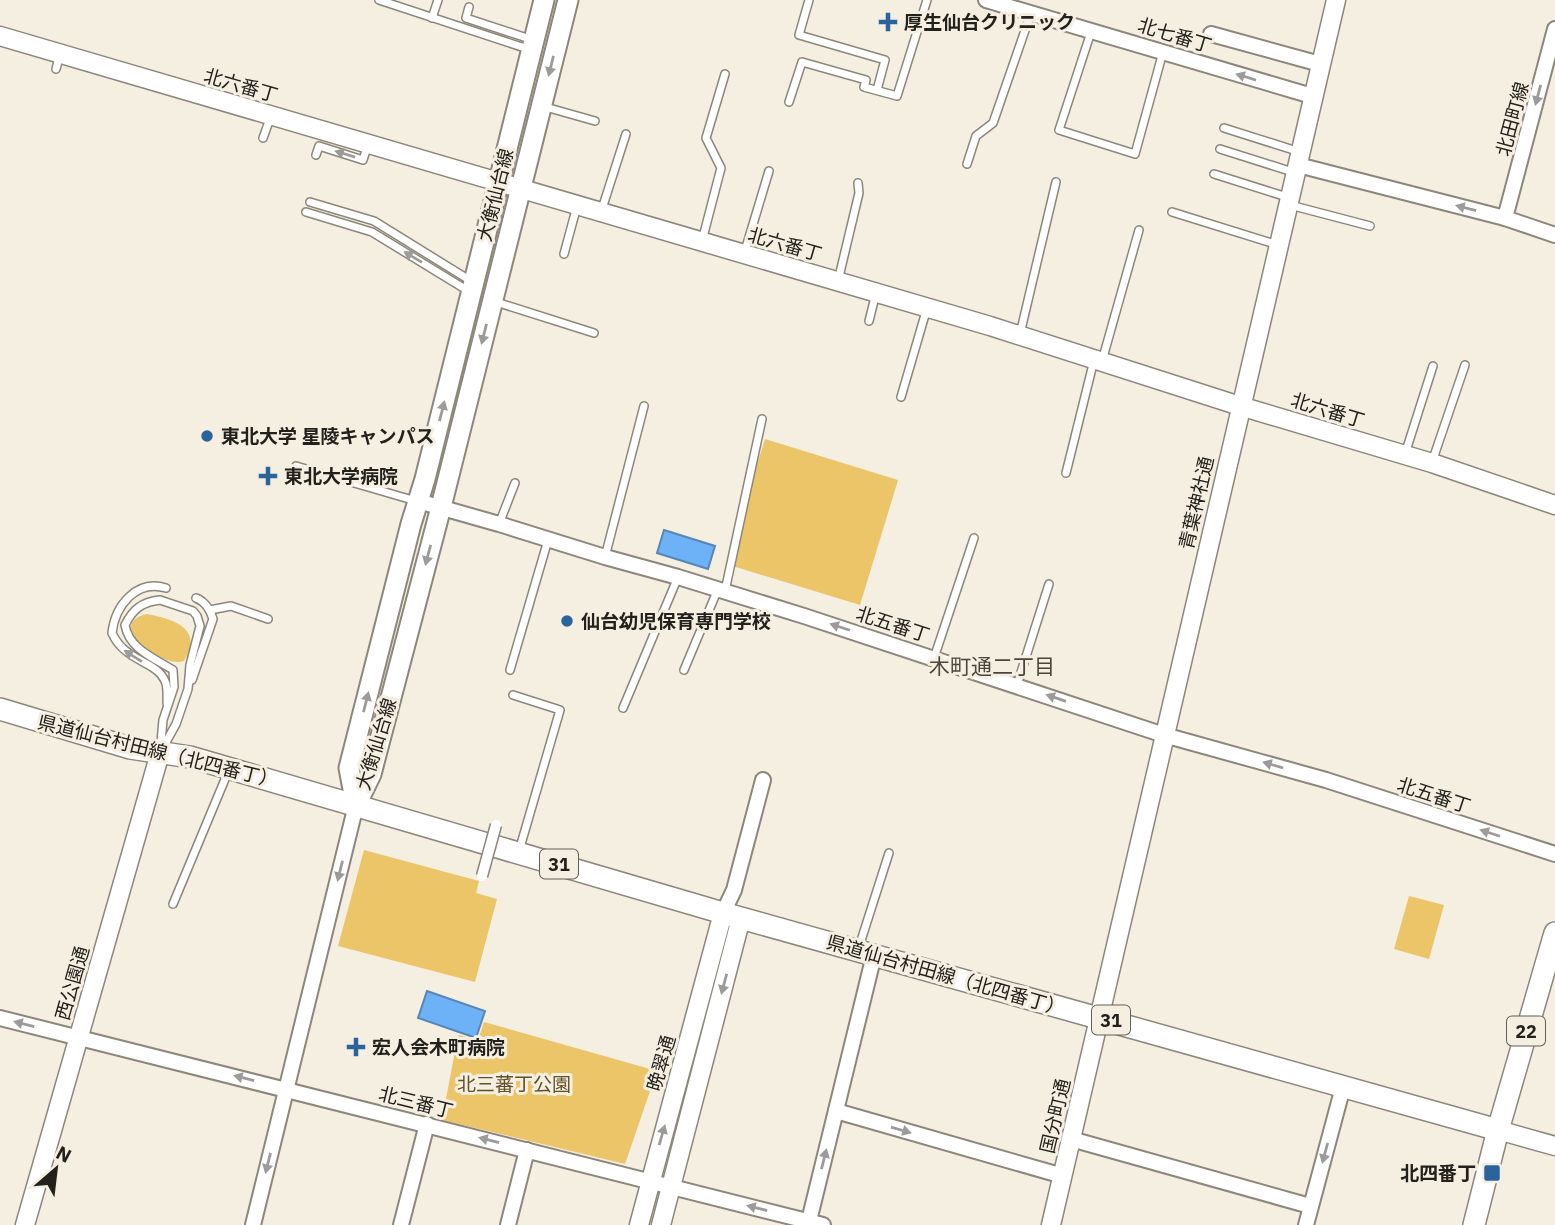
<svg xmlns="http://www.w3.org/2000/svg" width="1555" height="1225" font-family="'IBM Plex Sans','Noto Sans JP',sans-serif">
	<style>
		.green { fill: #ecc568 }
		.water { fill: #6db1f7; stroke: #5786b5; stroke-width: 2 }
		.lines { fill: none; stroke-linecap: round; stroke-linejoin: round }
		.service-casing { stroke: #8c877b; stroke-width: 10 }
		.minor-casing { stroke: #8c877b; stroke-width: 18 }
		.tertiary-casing { stroke: #8c877b; stroke-width: 21 }
		.secondary-casing { stroke: #8c877b; stroke-width: 23 }
		.primary-casing { stroke: #8c877b; stroke-width: 24 }
		.service { stroke: #fff; stroke-width: 7 }
		.minor { stroke: #fff; stroke-width: 14 }
		.tertiary { stroke: #fff; stroke-width: 18 }
		.secondary { stroke: #fff; stroke-width: 19 }
		.primary { stroke: #fff; stroke-width: 21 }
		.pedestrian-bridge-casing { stroke: #8c877b; stroke-width: 13; stroke-linecap: butt }
		.pedestrian-bridge { stroke: #fff; stroke-width: 10 }
		.oneway { fill: #9c9b99 }
		.poi-dot { fill: #2b649c; stroke: #f5efe2; stroke-width: 2.5 }
		.labels { text-anchor: middle; dominant-baseline: central; stroke-width: 6; stroke-linejoin: round; paint-order: stroke }
		.shield { fill: #f5efe2; stroke: #625f57; stroke-width: 2 }
		.shield-label { font-size: 18px; font-weight: bold; fill: #23211c }
		.poi-label { font-size: 19px; font-weight: bold; fill: #23211c; stroke: #f5efe2; text-anchor: start }
		.street-label { font-size: 19px; fill: #23211c; stroke: #f5efe2 }
		.park-label { font-size: 19px; fill: #615128; stroke: #f5efe2 }
		.neighbourhood-label { font-size: 21px; fill: #4b463c; stroke: #f5efe2 }
	</style>
	<rect width="100%" height="100%" fill="#f5efe2"/>
	<g class="green">
		<polygon points="765,439 898,480 860,605 726,564"/>
		<path d="M 147,614 C 174,619 204,629 184,661 C 168,667 139,646 131,633 C 129,622 136,616 147,614 Z"/>
		<polygon points="364,850 479,881 476,893 497,899 475,982 338,946"/>
		<polygon points="1409,896 1444,905 1429,959 1394,949"/>
		<polygon points="484,1022 657,1071 625,1164 442,1120 458,1035 478,1040"/>
	</g>
	<g class="water">
		<polygon points="664,530 715,546 708,569 657,553"/>
		<polygon points="427,991 485,1011 476,1038 418,1018"/>
	</g>
	<g class="lines">
		<g class="service-casing">
			<g id="service">
				<polyline points="379,0 531,50"/>
				<polyline points="809,0 799,35 885,60 877,90"/>
				<polyline points="469,7 466,18 533,40"/>
				<polyline points="432,18 438,0"/>
				<polyline points="1091,32 1059,130 1135,154 1163,52"/>
				<polyline points="56,69 60,54"/>
				<polyline points="789,102 802,62 866,80 864,87 897,96 927,0"/>
				<polyline points="542,106 595,121"/>
				<polyline points="1224,128 1300,152"/>
				<polyline points="263,138 271,116"/>
				<polyline points="1220,149 1296,173"/>
				<polyline points="316,155 319,146 363,160 368,144"/>
				<polyline points="967,164 976,136 993,123 1031,13"/>
				<polyline points="1214,174 1290,198"/>
				<polyline points="310,202 374,221 471,281"/>
				<polyline points="1290,205 1370,226"/>
				<polyline points="306,212 372,232 470,292"/>
				<polyline points="601,212 626,134"/>
				<polyline points="1172,212 1278,245"/>
				<polyline points="702,241 721,168 706,138 725,74"/>
				<polyline points="564,254 577,206"/>
				<polyline points="744,254 769,171"/>
				<polyline points="838,281 859,193 858,183"/>
				<polyline points="493,301 594,333"/>
				<polyline points="869,321 876,293"/>
				<polyline points="1020,334 1056,182"/>
				<polyline points="1102,361 1139,230"/>
				<polyline points="901,397 927,308"/>
				<polyline points="1405,454 1433,366"/>
				<polyline points="1432,462 1465,365"/>
				<polyline points="296,466 416,501"/>
				<polyline points="1066,473 1094,360"/>
				<polyline points="499,524 515,483"/>
				<polyline points="605,557 644,406"/>
				<path d="M 166,588 C 136,579 115,606 112,633 C 125,662 157,661 165,681 C 168,687 167,696 167,703"/>
				<polyline points="725,591 762,419"/>
				<path d="M 160,600 L 193,611 L 197,616 L 200,626 L 190,665 L 188,689 L 176,724 L 160,753 L 163,720 L 174,687 L 173,670 C 154,658 129,649 125,625 C 133,609 142,602 160,600 Z"/>
				<polyline points="210,610 231,606 268,619"/>
				<polyline points="934,658 974,538"/>
				<polyline points="510,670 548,540"/>
				<polyline points="684,670 718,589"/>
				<path d="M 192,680 L 213,619 C 210,610 206,602 196,598"/>
				<polyline points="1017,685 1049,584"/>
				<polyline points="513,695 560,710 519,851"/>
				<polyline points="623,708 678,577"/>
				<polyline points="173,904 228,772"/>
				<polyline points="858,950 889,853"/>
			</g>
		</g>
		<g class="minor-casing">
			<g id="minor">
				<polyline points="986,0 1312,96"/>
				<polyline points="1211,34 1320,64"/>
				<polyline points="1298,165 1505,218 1555,235"/>
				<polyline points="1505,218 1555,29"/>
				<polyline points="418,501 499,524 605,557 678,577 804,616 1164,735 1326,780 1555,854"/>
				<polyline points="723,913 734,890 763,780"/>
				<polyline points="0,1018 823,1225"/>
				<polyline points="836,1111 1063,1176"/>
				<polyline points="1071,1139 1310,1206"/>
				<polyline points="253,1225 356,805"/>
				<polyline points="401,1225 427,1124"/>
				<polyline points="508,1225 527,1150"/>
				<polyline points="808,1225 874,955"/>
				<polyline points="1306,1225 1343,1087"/>
			</g>
		</g>
		<g class="tertiary-casing">
			<g id="tertiary">
				<polyline points="0,36 990,326 1240,406 1432,463 1555,505"/>
				<polyline points="1498,1130 1555,1146"/>
				<polyline points="25,1225 160,753"/>
				<polyline points="639,1225 723,913"/>
				<polyline points="661,1225 741,918"/>
				<polyline points="1051,1225 1336,0"/>
			</g>
		</g>
		<g class="secondary-casing">
			<g id="secondary">
				<polyline points="356,805 371,774 441,507 568,0"/>
				<polyline points="356,805 349,768 411,524 425,479 544,0"/>
			</g>
		</g>
		<g class="primary-casing">
			<g id="primary">
				<polyline points="0,709 130,748 190,757 723,913 1498,1130"/>
				<polyline points="1474,1225 1498,1130 1555,933"/>
			</g>
		</g>
		<use href="#service" class="service"/>
		<use href="#minor" class="minor"/>
		<use href="#tertiary" class="tertiary"/>
		<use href="#secondary" class="secondary"/>
		<use href="#primary" class="primary"/>
		<g class="pedestrian-bridge-casing">
			<polyline id="pedestrian-bridge" points="482,876 496,825"/>
		</g>
		<use href="#pedestrian-bridge" class="pedestrian-bridge"/>
	</g>
	<defs><path id="oneway-solid" d="M-6-.8H1V-3.2L6.5 0L1 3.2V.8H-6Z" transform="scale(1.75)"/></defs>
	<g class="oneway">
		<use href="#oneway-solid" transform="translate(551 66) rotate(104)"/>
		<use href="#oneway-solid" transform="translate(1246 77) rotate(-163)"/>
		<use href="#oneway-solid" transform="translate(1538 95) rotate(105)"/>
		<use href="#oneway-solid" transform="translate(345 154) rotate(-163)"/>
		<use href="#oneway-solid" transform="translate(1466 208) rotate(-166)"/>
		<use href="#oneway-solid" transform="translate(413 257) rotate(-149)"/>
		<use href="#oneway-solid" transform="translate(484 334) rotate(104)"/>
		<use href="#oneway-solid" transform="translate(442 411) rotate(-76)"/>
		<use href="#oneway-solid" transform="translate(428 555) rotate(105)"/>
		<use href="#oneway-solid" transform="translate(840 627) rotate(-162)"/>
		<use href="#oneway-solid" transform="translate(133 656) rotate(-148)"/>
		<use href="#oneway-solid" transform="translate(1056 698) rotate(-161)"/>
		<use href="#oneway-solid" transform="translate(366 702) rotate(-76)"/>
		<use href="#oneway-solid" transform="translate(1273 765) rotate(-164)"/>
		<use href="#oneway-solid" transform="translate(1490 833) rotate(-162)"/>
		<use href="#oneway-solid" transform="translate(340 871) rotate(104)"/>
		<use href="#oneway-solid" transform="translate(724 984) rotate(105)"/>
		<use href="#oneway-solid" transform="translate(24 1024) rotate(-166)"/>
		<use href="#oneway-solid" transform="translate(244 1078) rotate(-166)"/>
		<use href="#oneway-solid" transform="translate(901 1130) rotate(16)"/>
		<use href="#oneway-solid" transform="translate(662 1135) rotate(-74)"/>
		<use href="#oneway-solid" transform="translate(489 1140) rotate(-166)"/>
		<use href="#oneway-solid" transform="translate(1325 1153) rotate(105)"/>
		<use href="#oneway-solid" transform="translate(824 1159) rotate(-76)"/>
		<use href="#oneway-solid" transform="translate(268 1163) rotate(104)"/>
		<use href="#oneway-solid" transform="translate(757 1208) rotate(-166)"/>
	</g>
	<g class="poi-dot">
		<path d="M884.5 11.5h7v7h7v7h-7v7h-7v-7h-7v-7h7z"/>
		<circle cx="207" cy="436" r="7"/>
		<path d="M264.5 465.5h7v7h7v7h-7v7h-7v-7h-7v-7h7z"/>
		<circle cx="567" cy="621" r="7"/>
		<path d="M352.5 1036.5h7v7h7v7h-7v7h-7v-7h-7v-7h7z"/>
		<rect x="1483" y="1164" width="18" height="18" rx="3.5"/>
	</g>
	<g class="labels">
		<g class="shield">
			<rect x="540" y="849.5" width="38" height="29" rx="5"/>
			<rect x="1092" y="1005.5" width="38" height="29" rx="5"/>
			<rect x="1507" y="1016.5" width="38" height="29" rx="5"/>
		</g>
		<g class="shield-label">
			<text x="559" y="864">31</text>
			<text x="1111" y="1020">31</text>
			<text x="1526" y="1031">22</text>
		</g>
		<g class="poi-label">
			<text x="904" y="22">厚生仙台クリニック</text>
			<text x="221" y="436">東北大学 星陵キャンパス</text>
			<text x="284" y="476">東北大学病院</text>
			<text x="581" y="621">仙台幼児保育専門学校</text>
			<text x="372" y="1047">宏人会木町病院</text>
			<text x="1476" y="1173" text-anchor="end">北四番丁</text>
		</g>
		<g class="street-label">
			<text transform="translate(1175 35) rotate(17)">北七番丁</text>
			<text transform="translate(241 85) rotate(16)">北六番丁</text>
			<text transform="translate(1512 119) rotate(-75)">北田町線</text>
			<text transform="translate(495 195) rotate(-76)">大衡仙台線</text>
			<text transform="translate(785 244) rotate(16)">北六番丁</text>
			<text transform="translate(1328 410) rotate(17)">北六番丁</text>
			<text transform="translate(1196 503) rotate(-77)">青葉神社通</text>
			<text transform="translate(893 624) rotate(18)">北五番丁</text>
			<text transform="translate(376 744) rotate(-73)">大衡仙台線</text>
			<text transform="translate(158 751) rotate(14)">県道仙台村田線（北四番丁）</text>
			<text transform="translate(1434 795) rotate(18)">北五番丁</text>
			<text transform="translate(946 975) rotate(16)">県道仙台村田線（北四番丁）</text>
			<text transform="translate(72 983) rotate(-74)">西公園通</text>
			<text transform="translate(661 1063) rotate(-74)">晩翠通</text>
			<text transform="translate(416 1102) rotate(14)">北三番丁</text>
			<text transform="translate(1055 1116) rotate(-77)">国分町通</text>
		</g>
		<g class="park-label">
			<text x="514" y="1084">北三蕃丁公園</text>
		</g>
		<g class="neighbourhood-label">
			<text x="992" y="666">木町通二丁目</text>
		</g>
	</g>
	<g transform="translate(56 1169) rotate(28)" stroke="#f5efe2" stroke-width="5" paint-order="stroke">
	<path d="M0-5L12 26L0 18L-12 26Z" fill="#23211c"/>
	<text y="-10" font-size="19" font-weight="bold" text-anchor="middle" fill="#23211c">N</text>
	</g>
</svg>
